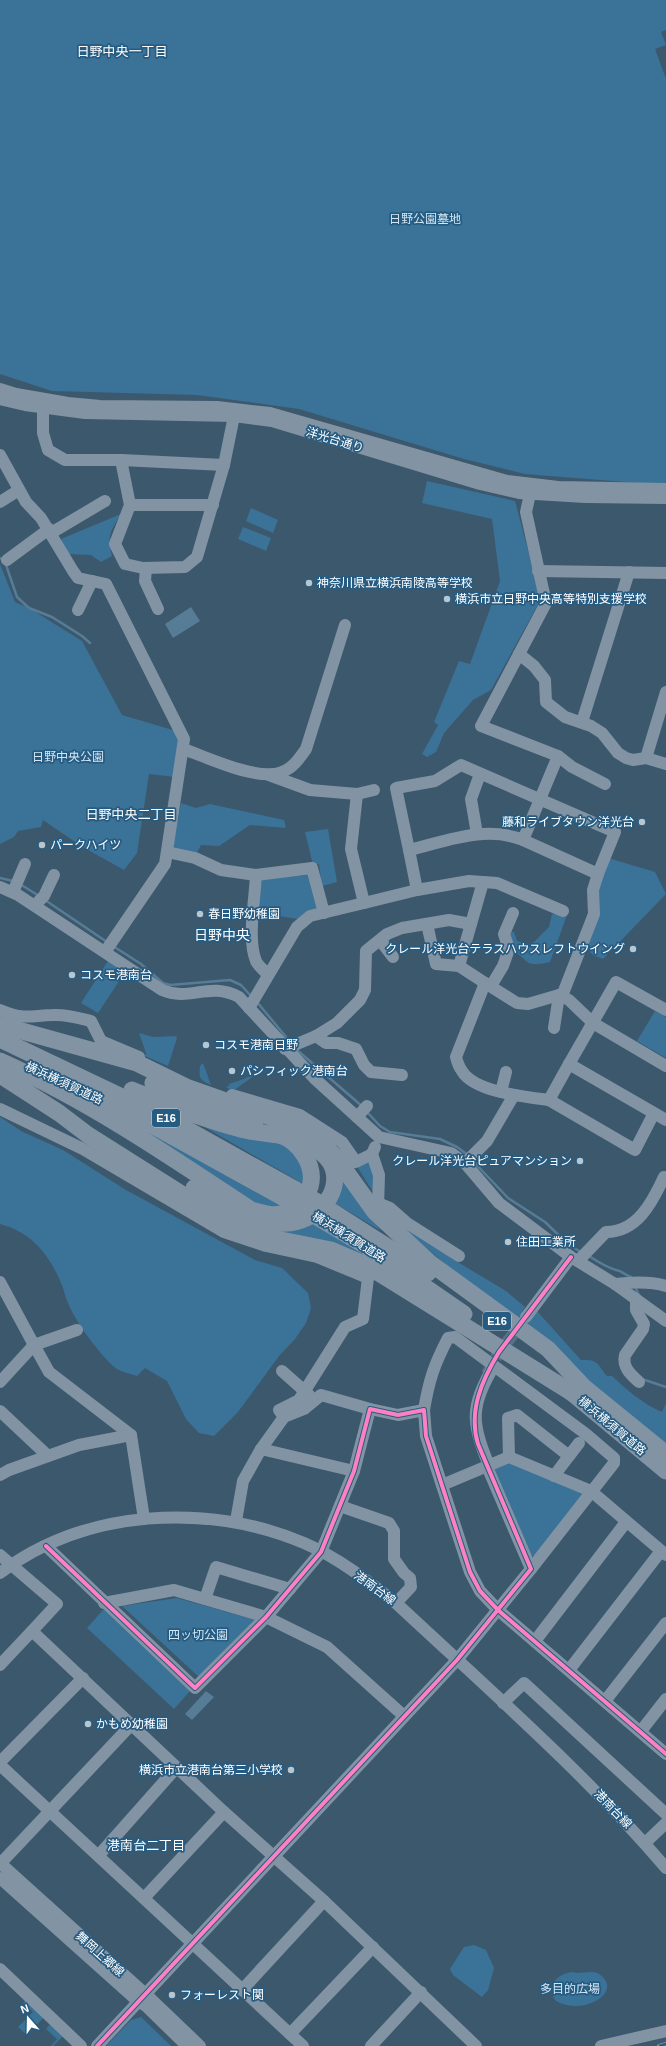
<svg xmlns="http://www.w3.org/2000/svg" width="666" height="2046" font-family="Helvetica,'Noto Sans JP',sans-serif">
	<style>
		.green { fill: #3b7298 }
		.water { fill: #577c95 }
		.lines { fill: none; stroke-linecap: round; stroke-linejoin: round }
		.stream { stroke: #577c95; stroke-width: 2.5 }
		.minor-tunnel { stroke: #597183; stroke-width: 12; stroke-dasharray: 12 6; stroke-linecap: butt }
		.minor { stroke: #8294a3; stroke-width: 12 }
		.highway { stroke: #8294a3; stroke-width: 17 }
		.rail-casing { stroke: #8294a3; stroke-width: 4 }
		.rail { stroke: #275c82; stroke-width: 2.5; stroke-dasharray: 8; stroke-linecap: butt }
		.highway-bridge { stroke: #8294a3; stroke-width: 17 }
		.cycleway-casing { stroke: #275c82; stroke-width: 6 }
		.cycleway { stroke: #ff80c0; stroke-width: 4 }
		.poi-dot { fill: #bbc5cc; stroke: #275c82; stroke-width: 1.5 }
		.labels { text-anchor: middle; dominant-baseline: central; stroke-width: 3.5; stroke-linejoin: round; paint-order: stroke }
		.shield { fill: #275c82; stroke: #beceda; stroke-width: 1 }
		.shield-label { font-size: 11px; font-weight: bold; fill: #fff }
		.park-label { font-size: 12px; fill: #d2e7f5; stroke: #275c82 }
		.street-label { font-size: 12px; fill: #fff; stroke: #275c82 }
		.poi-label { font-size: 12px; fill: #fff; stroke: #275c82; text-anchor: start }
		.neighbourhood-label { font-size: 13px; fill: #fff; stroke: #275c82 }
		.quarter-label { font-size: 14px; fill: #fff; stroke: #275c82 }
	</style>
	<rect width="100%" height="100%" fill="#3c586d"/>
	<g class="green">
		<polygon points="0,0 666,0 666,30 661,32 666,45 655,49 666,79 666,483 637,483 525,474 464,459 299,409 197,395 52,391 0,374"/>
		<polygon points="427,481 515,501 541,599 491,690 473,700 444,733 436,752 427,757 422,754 438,725 434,722 459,661 470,664 500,581 492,519 422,503"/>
		<polygon points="251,508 278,520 273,533 246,521"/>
		<path d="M 121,514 C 110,532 107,535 112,556 L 101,562 L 91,555 L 68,554 L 61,539 Z"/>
		<polygon points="243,527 271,538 266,551 238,539"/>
		<polygon points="0,564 15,602 29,608 82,641 122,715 176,731 180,739 175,777 149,774 137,853 124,870 81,846 43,820 41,827 18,831 14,837 0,844"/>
		<polygon points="181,803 196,808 210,804 284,820 286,828 250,825 219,846 201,845 195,856 175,849 173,844"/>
		<polygon points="328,829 337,882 322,886 319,864 313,865 305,832"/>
		<polygon points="608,858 655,872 666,894 603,959 593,955 586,948 596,891"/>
		<polygon points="308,875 318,909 298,919 258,913 262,879"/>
		<path d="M 552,914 L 567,915 L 550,962 C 522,969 530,958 510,950 L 508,931 L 514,932 L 517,941 L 531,945 L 549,927 Z"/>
		<polygon points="108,961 125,972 98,1013 81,1003"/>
		<polygon points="655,1011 666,1017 666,1058 637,1041"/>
		<polygon points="139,1033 153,1037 176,1036 177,1038 168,1066 145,1056 146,1053"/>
		<path d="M 203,1063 L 211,1085 C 199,1080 199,1078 200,1066 Z"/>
		<polygon points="255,1073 255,1075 233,1091 226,1087 229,1086 229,1084 244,1079"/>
		<polygon points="211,1115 285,1144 305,1165 305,1185 203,1126"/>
		<path d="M 0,1117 L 21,1131 L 63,1150 L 126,1190 L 255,1260 L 282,1268 L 308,1293 L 311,1308 L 306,1323 L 295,1339 L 279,1356 L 238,1412 L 214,1436 L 199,1433 L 186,1419 L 167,1381 L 145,1368 L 137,1376 C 131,1374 122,1372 117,1369 C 101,1357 75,1321 68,1303 C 65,1297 64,1289 61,1283 C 49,1254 31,1232 0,1224 Z"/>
		<polygon points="148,1132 286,1207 280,1210 254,1205 169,1150"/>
		<polygon points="370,1158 376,1180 373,1192 356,1165"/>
		<polygon points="339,1176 363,1205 381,1231 333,1202"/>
		<path d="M 387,1214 L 456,1261 L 506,1291 L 525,1307 L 522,1312 L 531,1317 L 536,1310 L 581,1360 C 600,1359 597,1365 607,1376 L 612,1376 C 627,1390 643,1404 662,1412 L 666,1403 L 666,1454 Z"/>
		<polygon points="314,1222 362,1253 360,1255 276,1231"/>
		<polygon points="509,1462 582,1491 583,1495 536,1555 532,1556 529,1553 495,1469"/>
		<polygon points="177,1598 255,1620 199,1677 122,1606"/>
		<polygon points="103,1610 106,1610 190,1691 174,1709 87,1628"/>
		<polygon points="474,1945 486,1950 494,1968 488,1990 482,1997 453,1975 450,1969 464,1947"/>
		<path d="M 572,1972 C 580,1975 592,1969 599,1974 C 625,1991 584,2017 556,2001 C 546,1987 556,1974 572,1972 Z"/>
		<polygon points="26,2000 44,2017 27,2035 18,2027 33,2012 23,2003"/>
		<polygon points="141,2017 171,2046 106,2046 131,2020"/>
		<polygon points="51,2023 64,2035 53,2046 51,2046 57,2039 46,2029"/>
	</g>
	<g class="water">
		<polygon points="191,607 200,621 173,638 165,624"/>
		<polygon points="206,1691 214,1697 192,1720 185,1714"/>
	</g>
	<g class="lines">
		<g class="stream">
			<polyline points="0,558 5,562 17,597 29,608 52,617 82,636 90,643"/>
			<polyline points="0,878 13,881"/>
			<polyline points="20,884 39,896"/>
			<polyline points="45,900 107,942"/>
			<polyline points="113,946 141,964 163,983 170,985 230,980 241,985 251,996"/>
			<polyline points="257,1002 291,1043"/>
			<polyline points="297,1050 363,1107"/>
			<polyline points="367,1112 380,1126 390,1132 440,1139 457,1147 468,1155"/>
			<polyline points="472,1160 508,1198 545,1222 569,1245 581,1252"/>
			<path d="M 589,1256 C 598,1262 606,1267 616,1270 C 622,1271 625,1275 631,1277 L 632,1279"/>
			<polyline points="635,1286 639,1296"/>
			<polyline points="642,1379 666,1387"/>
		</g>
		<polyline class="minor-tunnel" points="487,1374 499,1352 523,1322"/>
		<g class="minor">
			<polyline points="0,389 16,394 68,403 100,406 217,407 270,413 507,481 558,487 666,489"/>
			<polyline points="0,399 25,405 85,413 234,416 272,421 480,484 519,493 585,497 666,498"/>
			<polyline points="43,408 43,433 48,450 65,460 121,460 224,465"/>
			<polyline points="0,455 26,502 41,518 73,571 78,578 106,584 184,739 165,864 105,952"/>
			<polyline points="121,460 130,505 115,544 125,564 143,568 185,567 197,557 224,465 234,416"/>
			<path d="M 532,485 L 526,512 L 546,603 L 481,726 L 558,756 L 523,840 C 486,825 447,841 409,850 L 417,890 L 469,881 L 497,883 L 563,911"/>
			<polyline points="0,502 19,490"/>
			<polyline points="130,505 213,505"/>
			<polyline points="51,533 105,501"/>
			<polyline points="7,560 49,529"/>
			<polyline points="146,568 145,581 158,609"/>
			<polyline points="538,571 666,573"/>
			<polyline points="78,610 92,581"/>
			<polyline points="519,654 534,666 545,680 546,702 565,717 591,726 602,733 618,753 626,758 633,760 646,758 666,764"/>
			<polyline points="582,722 629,572"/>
			<path d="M 183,749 C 207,757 258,782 282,772 C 293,768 299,759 306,749 L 345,625"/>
			<polyline points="558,756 572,767 605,784"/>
			<polyline points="646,758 666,692"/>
			<polyline points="357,794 374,790"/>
			<polyline points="477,834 471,799 480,774"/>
			<polyline points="409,850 396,788 435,781 461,765 615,832 598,874 523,840"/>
			<polyline points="167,852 195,858 221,870 256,875 312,868 324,913"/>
			<path d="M 256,875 C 255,899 247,939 256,961 C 258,966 265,971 268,975"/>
			<polyline points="483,882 459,966 485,983"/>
			<path d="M 0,887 L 18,895 L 162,990 C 190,1002 209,981 239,997 L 314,1078 L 379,1137 L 451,1153 L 465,1163 L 499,1203 L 571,1257 L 615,1284 L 666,1321"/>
			<polyline points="13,892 25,864"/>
			<polyline points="364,903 417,890"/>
			<polyline points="35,905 44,896 54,875"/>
			<polyline points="427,924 436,964 459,966"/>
			<polyline points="380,940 393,957"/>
			<polyline points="491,986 503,966 509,949 504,934 513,913"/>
			<polyline points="562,996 594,914 593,890 598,874"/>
			<polyline points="249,1008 297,927 310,916 364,903 351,849 357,794 310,790 269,775"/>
			<path d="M 0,1010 C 24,1020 28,1016 53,1015 C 65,1014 79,1018 91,1021 L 101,1041 L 139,1057"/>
			<polyline points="554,1028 559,995"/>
			<polyline points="316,1036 326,1043 338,1043 356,1049 364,1065 371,1072 402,1075"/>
			<polyline points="285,1049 316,1036 337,1023 360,1000 365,990 366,951 387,934 402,928 449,920 471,924"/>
			<polyline points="569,1064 616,982 666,1010"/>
			<polyline points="501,1092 506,1072"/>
			<polyline points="232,1095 300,1115 342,1142 356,1162 372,1154"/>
			<path d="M 549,1100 C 526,1097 474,1092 462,1071 C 459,1067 457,1061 456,1057 L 485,983 L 517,1003 L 528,1004 L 559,995 L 569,1000 L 593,1023 L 666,1066"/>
			<polyline points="0,1109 83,1149 224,1232 266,1246 317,1257 368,1278 369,1274"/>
			<polyline points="654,1113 635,1150 549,1100 569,1064 654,1113 666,1120"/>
			<polyline points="357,1117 367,1106"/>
			<polyline points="375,1147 372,1154 379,1175 378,1207"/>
			<polyline points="465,1163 487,1141 514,1095"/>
			<polyline points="378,1203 390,1208 407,1223 459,1256"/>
			<path d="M 579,1260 L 606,1232 C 637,1232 652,1203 664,1177"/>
			<polyline points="0,1282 34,1345 77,1330"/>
			<path d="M 615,1284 C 632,1282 650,1281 666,1286"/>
			<path d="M 636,1299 L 636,1310 L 644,1324 L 643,1329 L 625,1355 C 622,1367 631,1375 639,1382"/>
			<polyline points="526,1317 571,1257"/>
			<polyline points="282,1371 309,1395"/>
			<polyline points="0,1382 34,1345 49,1372 131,1435 144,1519"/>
			<path d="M 424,1410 C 429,1380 434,1365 448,1338 L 455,1337 L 586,1434 L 614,1458 L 614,1463 L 531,1569"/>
			<polyline points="0,1411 48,1456"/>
			<polyline points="284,1417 279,1410 299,1400 345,1327 363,1319 368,1278"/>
			<polyline points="261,1449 354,1471"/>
			<polyline points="569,1456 579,1443"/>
			<polyline points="509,1457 508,1418 517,1415 569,1456 554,1476"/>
			<path d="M 489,1465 C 471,1424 470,1405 494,1366"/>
			<polyline points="0,1475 9,1470 79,1445 131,1435"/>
			<polyline points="442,1485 509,1457 591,1491 666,1555"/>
			<polyline points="340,1506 389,1523 394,1531 394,1559 404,1573 410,1578 411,1587 396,1603"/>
			<polyline points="236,1521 243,1481 261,1449 284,1417 304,1409 321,1395 370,1409"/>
			<polyline points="46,1546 195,1688 266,1617 321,1552 354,1471 370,1409 398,1415 424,1410 426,1436 470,1572 480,1591 498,1610 666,1754"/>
			<polyline points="0,1555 57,1604 32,1631"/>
			<path d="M 0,1573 C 85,1509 208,1502 304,1543 C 337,1557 368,1581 396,1603 C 488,1689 584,1772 666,1868"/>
			<polyline points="205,1599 216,1567 290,1589"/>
			<polyline points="104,1603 174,1590 266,1617 327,1647 404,1716"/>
			<polyline points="535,1641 626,1522"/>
			<polyline points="0,1665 32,1631 224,1812 324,1901 476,2046"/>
			<polyline points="569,1670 661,1551"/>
			<polyline points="605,1701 666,1623"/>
			<polyline points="503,1703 524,1683 666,1814"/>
			<polyline points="641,1731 666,1699"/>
			<polyline points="0,1762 83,1678"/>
			<polyline points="0,1765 303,2046"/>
			<polyline points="645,1843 666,1823"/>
			<polyline points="99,1855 177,1767"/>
			<polyline points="0,1863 152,2000 200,2046"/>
			<polyline points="0,1864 132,1724"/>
			<polyline points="0,1878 132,1996 146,2006 187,2046"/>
			<polyline points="144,1898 224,1812"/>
			<polyline points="0,1969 81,2046"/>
			<polyline points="242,1990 324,1901"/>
			<polyline points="290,2034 373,1947"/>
			<polyline points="97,2046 457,1660 531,1569 489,1471"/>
			<polyline points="371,2046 421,1992"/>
			<polyline points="601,2046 666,2031"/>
		</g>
		<g class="highway">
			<polyline points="0,1025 137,1063 186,1087 293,1125 319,1139 337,1159 375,1212 430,1263 548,1349 582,1385"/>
			<polyline points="0,1039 170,1120 294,1189"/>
			<path d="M 0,1061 C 89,1101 170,1156 251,1210 C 262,1213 274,1217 285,1213 C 290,1211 298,1204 301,1199 C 304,1195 308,1191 310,1187 C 316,1166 300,1142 280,1135"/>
			<polyline points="0,1075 59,1113 88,1135 232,1226 266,1237 331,1250 366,1265 574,1394"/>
			<polyline points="153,1083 185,1101 255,1126"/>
			<polyline points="74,1087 163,1131 286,1199"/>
			<polyline points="132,1090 181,1110"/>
			<polyline points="317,1202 428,1273"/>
			<polyline points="307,1211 364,1245 464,1314"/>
			<polyline points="574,1379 666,1454"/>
			<polyline points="565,1387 666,1471"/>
		</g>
		<g class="rail-casing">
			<polyline id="rail" points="659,2046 666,2044"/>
		</g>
		<use href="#rail" class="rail"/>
		<g class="highway-bridge">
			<path d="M 181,1110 C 202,1117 223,1125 245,1130 C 266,1135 294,1133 313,1146 C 320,1151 330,1159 333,1168 C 342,1196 313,1222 287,1223 C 253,1225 223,1204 194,1188"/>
			<polyline points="294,1189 317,1202"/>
			<polyline points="286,1199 307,1211"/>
		</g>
		<g class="cycleway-casing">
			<g id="cycleway">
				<polyline points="46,1546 195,1688 266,1617 321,1552 354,1471 370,1409 398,1415 424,1410 426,1436 470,1572 480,1591 498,1610 666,1754"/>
				<path d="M 97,2046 L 457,1660 L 531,1569 L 478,1444 C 468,1411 482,1380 499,1352 L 571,1257"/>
			</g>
		</g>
		<use href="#cycleway" class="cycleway"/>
	</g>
	<g class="poi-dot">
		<circle cx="309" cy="583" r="4"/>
		<circle cx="447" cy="599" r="4"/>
		<circle cx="642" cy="822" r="4"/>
		<circle cx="42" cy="845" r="4"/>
		<circle cx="200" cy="914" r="4"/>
		<circle cx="633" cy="949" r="4"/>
		<circle cx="72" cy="975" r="4"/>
		<circle cx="206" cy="1045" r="4"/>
		<circle cx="232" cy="1071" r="4"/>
		<circle cx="580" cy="1161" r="4"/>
		<circle cx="508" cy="1242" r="4"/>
		<circle cx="88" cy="1724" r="4"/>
		<circle cx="291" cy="1770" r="4"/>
		<circle cx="172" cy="1995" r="4"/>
	</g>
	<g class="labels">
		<g class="shield">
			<rect x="152" y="1109" width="28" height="18" rx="3"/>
			<rect x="483" y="1312" width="28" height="18" rx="3"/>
		</g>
		<g class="shield-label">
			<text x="166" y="1118">E16</text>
			<text x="497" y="1321">E16</text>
		</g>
		<g class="park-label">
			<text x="425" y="219">日野公園墓地</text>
			<text x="68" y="757">日野中央公園</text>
			<text x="198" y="1635">四ッ切公園</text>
			<text x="570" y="1989">多目的広場</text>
		</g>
		<g class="street-label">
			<text transform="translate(335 440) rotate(17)">洋光台通り</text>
			<text transform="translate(64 1083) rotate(25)">横浜横須賀道路</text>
			<text transform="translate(349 1237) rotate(32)">横浜横須賀道路</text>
			<text transform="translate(612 1426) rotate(40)">横浜横須賀道路</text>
			<text transform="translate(375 1588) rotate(36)">港南台線</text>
			<text transform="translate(613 1809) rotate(46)">港南台線</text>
			<text transform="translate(100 1954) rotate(42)">舞岡上郷線</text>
		</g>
		<g class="poi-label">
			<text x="317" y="583">神奈川県立横浜南陵高等学校</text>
			<text x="455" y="599">横浜市立日野中央高等特別支援学校</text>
			<text x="634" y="822" text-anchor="end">藤和ライブタウン洋光台</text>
			<text x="50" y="845">パークハイツ</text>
			<text x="208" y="914">春日野幼稚園</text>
			<text x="625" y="949" text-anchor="end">クレール洋光台テラスハウスレフトウイング</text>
			<text x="80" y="975">コスモ港南台</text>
			<text x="214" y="1045">コスモ港南日野</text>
			<text x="240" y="1071">パシフィック港南台</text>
			<text x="572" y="1161" text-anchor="end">クレール洋光台ピュアマンション</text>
			<text x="516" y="1242">住田工業所</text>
			<text x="96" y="1724">かもめ幼稚園</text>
			<text x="283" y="1770" text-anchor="end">横浜市立港南台第三小学校</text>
			<text x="180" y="1995">フォーレスト関</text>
		</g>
		<g class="neighbourhood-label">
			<text x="122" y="51">日野中央一丁目</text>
			<text x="131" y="814">日野中央二丁目</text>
			<text x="146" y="1845">港南台二丁目</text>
		</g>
		<g class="quarter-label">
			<text x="222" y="935">日野中央</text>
		</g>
	</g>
	<g transform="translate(28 2018) rotate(340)" stroke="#275c82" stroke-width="3" paint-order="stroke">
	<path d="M0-3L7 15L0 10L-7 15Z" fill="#ffffff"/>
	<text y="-6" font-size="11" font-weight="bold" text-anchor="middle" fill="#ffffff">N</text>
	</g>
</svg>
